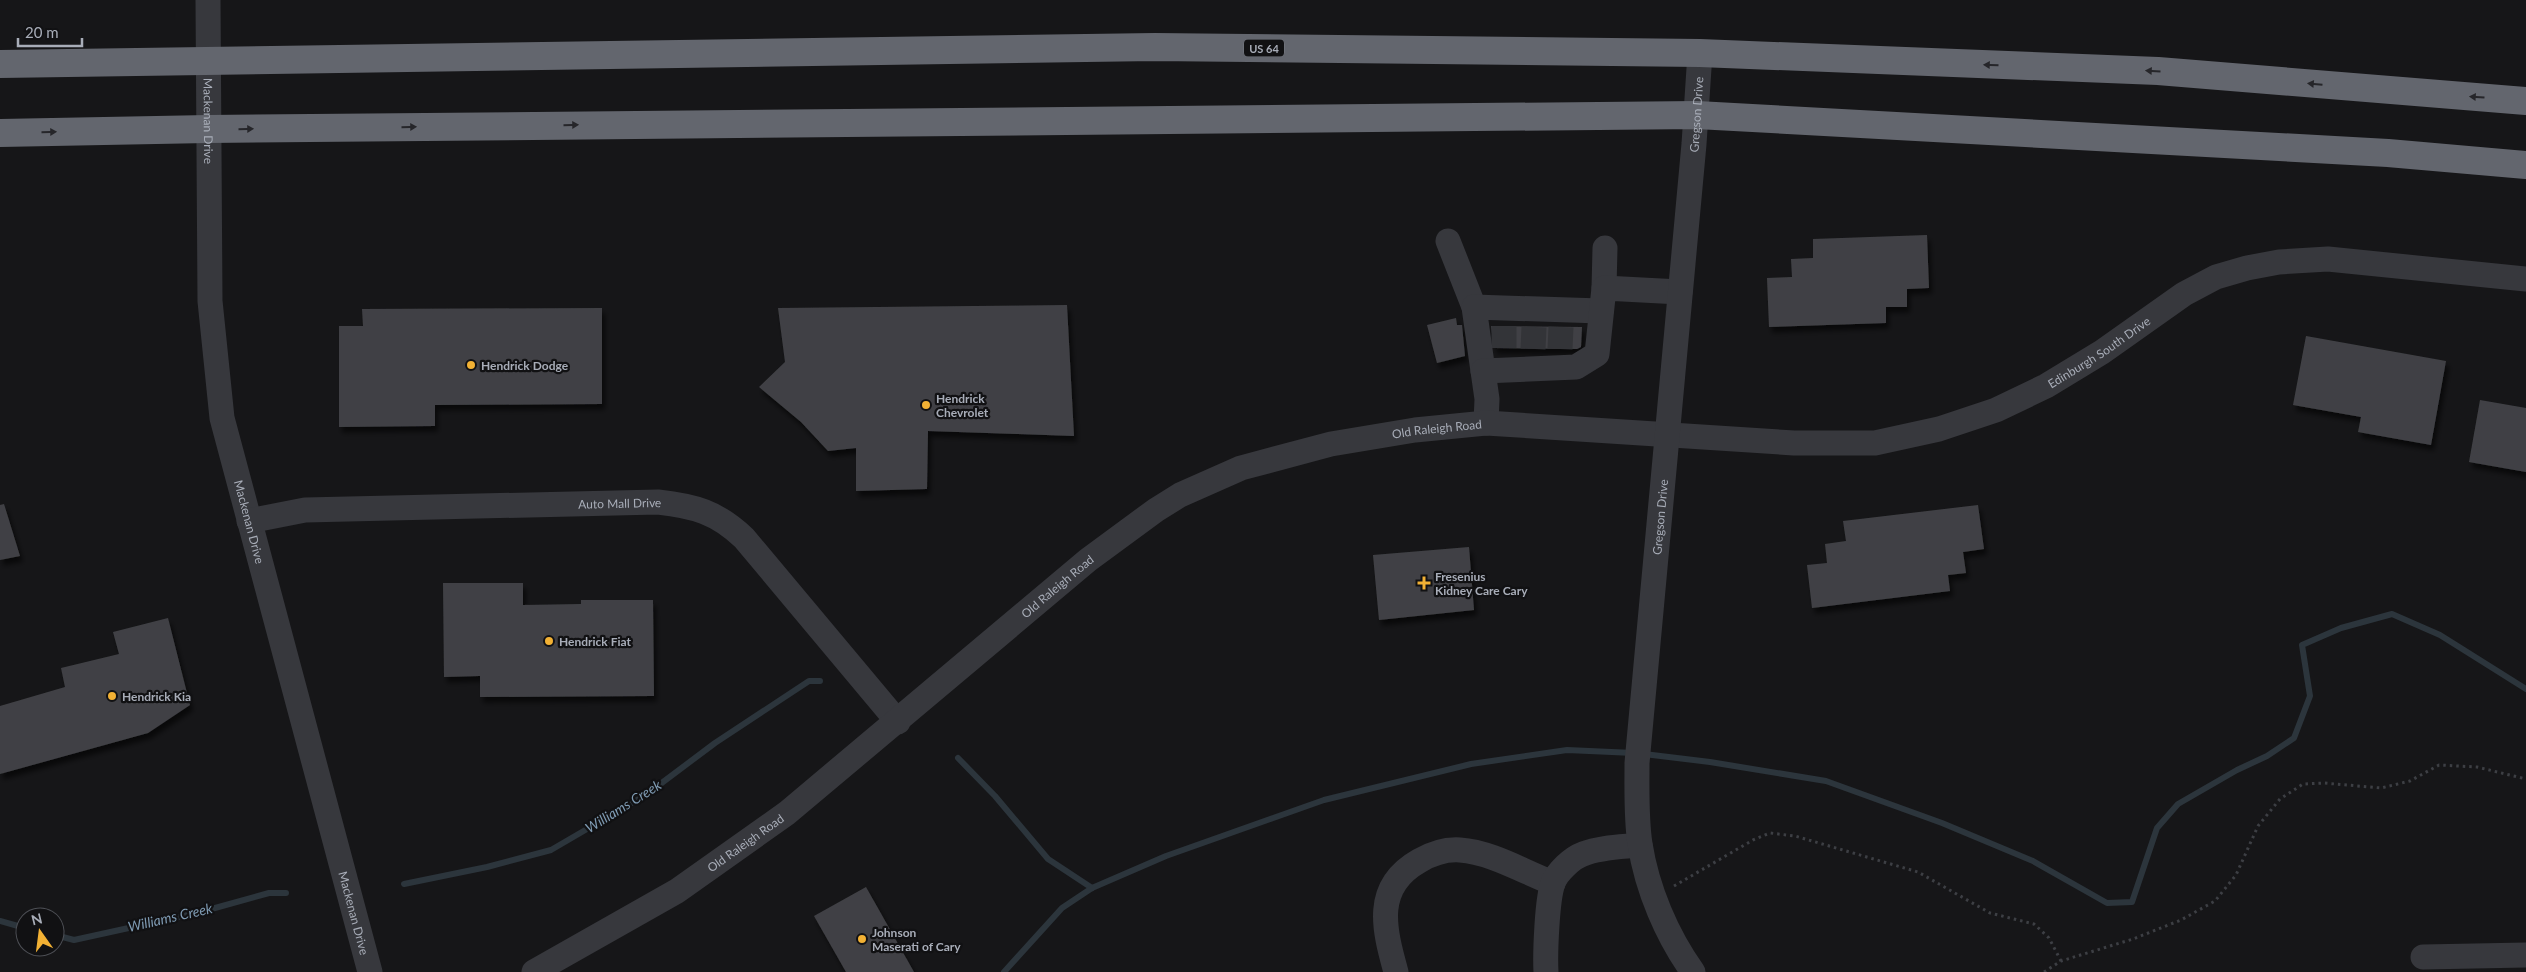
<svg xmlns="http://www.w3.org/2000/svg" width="2526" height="972" font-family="Lato,sans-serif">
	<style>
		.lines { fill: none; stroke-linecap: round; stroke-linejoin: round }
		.stream { stroke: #2c353c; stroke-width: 6 }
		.building { fill: #404145; filter: url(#shadow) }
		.minor-tunnel { stroke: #333438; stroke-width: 25; stroke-dasharray: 25 12; stroke-linecap: butt }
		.path { stroke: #3d3f44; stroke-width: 3; stroke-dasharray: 2.5 4; stroke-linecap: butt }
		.minor { stroke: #37383d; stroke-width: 25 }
		.highway { stroke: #63666e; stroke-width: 28 }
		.oneway { fill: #26262a }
		.poi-dot { fill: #f2b134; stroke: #111113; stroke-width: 2 }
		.labels { text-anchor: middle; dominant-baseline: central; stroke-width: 4.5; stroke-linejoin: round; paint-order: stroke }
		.shield { fill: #111113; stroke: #7b7e86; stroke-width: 1 }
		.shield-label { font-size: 11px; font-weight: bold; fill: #a8adb8 }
		.street-label { font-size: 12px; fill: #a8adb8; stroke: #111113 }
		.poi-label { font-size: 12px; font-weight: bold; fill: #a8adb8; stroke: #111113; text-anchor: start }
		.water-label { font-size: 14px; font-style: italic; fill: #7f9bb3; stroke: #111113 }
	</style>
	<defs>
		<filter id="shadow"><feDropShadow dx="3" dy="5.5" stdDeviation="2.5" flood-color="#0009"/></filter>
	</defs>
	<rect width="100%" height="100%" fill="#161618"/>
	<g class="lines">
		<g class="stream">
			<polyline points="1644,754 1710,762 1826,781 1942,823 2033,861 2107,903 2132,902 2157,828 2178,804 2237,770 2267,756 2294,738 2310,696 2302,645 2341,628 2392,614 2440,635 2526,689"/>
			<polyline points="958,758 995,796 1048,859 1092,888"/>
			<polyline points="404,884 487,867 551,850 647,794 715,743 809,681 820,681"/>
			<polyline points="0,921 25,928"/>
			<polyline points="55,935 74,940 197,913 269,893 286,893"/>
			<polyline points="1004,972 1062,908 1092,888 1166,856 1324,800 1471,764 1567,750 1634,753"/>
		</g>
	</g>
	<g class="building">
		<polygon points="1927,235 1929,288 1907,289 1907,307 1886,307 1886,323 1769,327 1767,278 1792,277 1791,259 1813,258 1813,239"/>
		<polygon points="1067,305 1074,436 928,431 927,489 856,491 856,448 828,451 801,422 759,387 785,362 778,308"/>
		<polygon points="602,308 602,404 435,405 435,426 339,427 339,326 363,326 362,309"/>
		<polygon points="1456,318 1457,325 1462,325 1465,356 1437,363 1427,325"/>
		<polygon points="1491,326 1582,327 1581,347 1577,349 1494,348"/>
		<polygon points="2306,336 2446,361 2431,445 2358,432 2361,417 2293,405"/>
		<polygon points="2480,400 2526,408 2526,472 2469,462"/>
		<polygon points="4,504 20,556 0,560 0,505"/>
		<polygon points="1978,505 1984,549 1963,552 1966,573 1948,575 1950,591 1812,608 1807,565 1827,563 1825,544 1846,541 1843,521"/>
		<polygon points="1469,547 1474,610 1379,620 1373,555"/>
		<polygon points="443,583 523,583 523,605 581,604 581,600 653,600 654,696 480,697 480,676 444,677"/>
		<polygon points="168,618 190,705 148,733 0,774 0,706 65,687 61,668 119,654 113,632"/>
		<polygon points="866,887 914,972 846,972 814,916"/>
	</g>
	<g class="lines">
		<g class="minor-tunnel">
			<polyline points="1504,348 1504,326"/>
			<polyline points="1533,349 1534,327"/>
			<polyline points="1560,349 1561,327"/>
		</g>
		<g class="path">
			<polyline points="1674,886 1753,840 1770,833 1795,836 1918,872 1990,913 2034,924 2049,938 2061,961"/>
			<polyline points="2044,972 2061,961 2133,939 2181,920 2215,901 2236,875 2258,826 2280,799 2303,784 2324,783 2381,788 2410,781 2439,765 2477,767 2526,779"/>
		</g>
		<g class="minor">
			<path id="s1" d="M 208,0 L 210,301 L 222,418 L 370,972"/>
			<polyline points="1448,241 1474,307"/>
			<polyline points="1604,288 1605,248"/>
			<polyline points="1483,371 1474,307 1601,311"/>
			<polyline points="1486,423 1487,399 1483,371 1576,367 1597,354 1604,288 1680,292"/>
			<path id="s2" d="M 249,521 L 305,510 L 658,502 C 694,506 717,512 744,538 L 898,722"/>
			<polyline points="2423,957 2526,955"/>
			<path id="s3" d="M 534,972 L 677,891 L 787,813 L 1088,560 L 1156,510 L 1180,495 L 1241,468 L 1331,444 L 1415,430 L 1486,423 L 1794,443 L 1875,443 L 1939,429 L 1996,410 L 2046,386 L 2102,352 L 2184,294 L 2216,277 L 2247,268 L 2279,262 L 2328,259 L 2526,279"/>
			<path d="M 1396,972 C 1384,929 1373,887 1419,861 C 1431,854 1446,849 1460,850 C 1491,852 1524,872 1553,883"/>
			<path d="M 1546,972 C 1545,954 1547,899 1553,883 C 1557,872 1572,858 1583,854 C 1601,847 1621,847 1640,845"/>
			<path id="s4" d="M 1693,972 C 1667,936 1647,889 1640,844 C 1636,818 1637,790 1637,763 L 1694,144 L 1700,53"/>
		</g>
		<g class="highway">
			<polyline points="0,64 1155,47 1700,53 2158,71 2526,101"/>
			<polyline points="0,133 208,129 1697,115 2388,153 2526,165"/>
		</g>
	</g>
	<defs><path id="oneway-solid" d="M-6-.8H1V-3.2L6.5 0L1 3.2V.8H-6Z" transform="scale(1.25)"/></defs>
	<g class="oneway">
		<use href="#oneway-solid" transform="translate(1991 65) rotate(-178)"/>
		<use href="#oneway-solid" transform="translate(2153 71) rotate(-177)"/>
		<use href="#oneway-solid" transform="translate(2315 84) rotate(-175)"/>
		<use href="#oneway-solid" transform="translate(2477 97) rotate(-176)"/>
		<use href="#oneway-solid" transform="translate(571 125) rotate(-1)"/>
		<use href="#oneway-solid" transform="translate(409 127) rotate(-1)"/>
		<use href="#oneway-solid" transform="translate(246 129) rotate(-1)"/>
		<use href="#oneway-solid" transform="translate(49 132) rotate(-1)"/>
	</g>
	<g class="poi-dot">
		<circle cx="471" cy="365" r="5"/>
		<circle cx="926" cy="405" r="5"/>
		<path d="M1421.5 575.5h5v5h5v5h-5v5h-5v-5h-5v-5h5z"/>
		<circle cx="549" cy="641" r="5"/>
		<circle cx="112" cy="696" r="5"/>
		<circle cx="862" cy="939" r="5"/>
	</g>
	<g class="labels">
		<rect class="shield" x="1244" y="39.5" width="40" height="17" rx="4"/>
		<g class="shield-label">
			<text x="1264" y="48">US 64</text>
		</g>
		<g class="street-label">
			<text stroke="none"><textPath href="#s4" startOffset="872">Gregson Drive</textPath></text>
			<text stroke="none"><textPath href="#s1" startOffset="121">Mackenan Drive</textPath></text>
			<text stroke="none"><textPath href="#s3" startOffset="1755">Edinburgh South Drive</textPath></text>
			<text stroke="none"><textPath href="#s3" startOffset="1072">Old Raleigh Road</textPath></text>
			<text stroke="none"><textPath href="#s2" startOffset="372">Auto Mall Drive</textPath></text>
			<text stroke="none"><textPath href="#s4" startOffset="468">Gregson Drive</textPath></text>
			<text stroke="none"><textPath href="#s1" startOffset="526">Mackenan Drive</textPath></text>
			<text stroke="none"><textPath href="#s3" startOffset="652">Old Raleigh Road</textPath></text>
			<text stroke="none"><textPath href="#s3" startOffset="248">Old Raleigh Road</textPath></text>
			<text stroke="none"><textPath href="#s1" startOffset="931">Mackenan Drive</textPath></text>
		</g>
		<g class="poi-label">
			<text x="481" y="365">Hendrick Dodge</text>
			<text x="936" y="398">Hendrick<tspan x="936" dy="14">Chevrolet</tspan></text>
			<text x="1435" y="576">Fresenius<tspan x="1435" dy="14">Kidney Care Cary</tspan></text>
			<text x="559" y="641">Hendrick Fiat</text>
			<text x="122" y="696">Hendrick Kia</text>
			<text x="872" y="932">Johnson<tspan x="872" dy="14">Maserati of Cary</tspan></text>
		</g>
		<g class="water-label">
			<text transform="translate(623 806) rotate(-32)">Williams Creek</text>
			<text transform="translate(170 917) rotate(-13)">Williams Creek</text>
		</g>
	</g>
	<g transform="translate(40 932) rotate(346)"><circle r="24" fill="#111113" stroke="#4d4f55"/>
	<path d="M0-4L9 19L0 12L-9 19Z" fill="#f2b134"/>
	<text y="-8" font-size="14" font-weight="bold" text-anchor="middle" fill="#a8adb8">N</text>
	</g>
	<path d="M18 38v8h64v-8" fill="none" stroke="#a8adb8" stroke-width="2.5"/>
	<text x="25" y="38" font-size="15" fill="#a8adb8" stroke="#111113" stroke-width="4" paint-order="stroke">20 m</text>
</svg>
